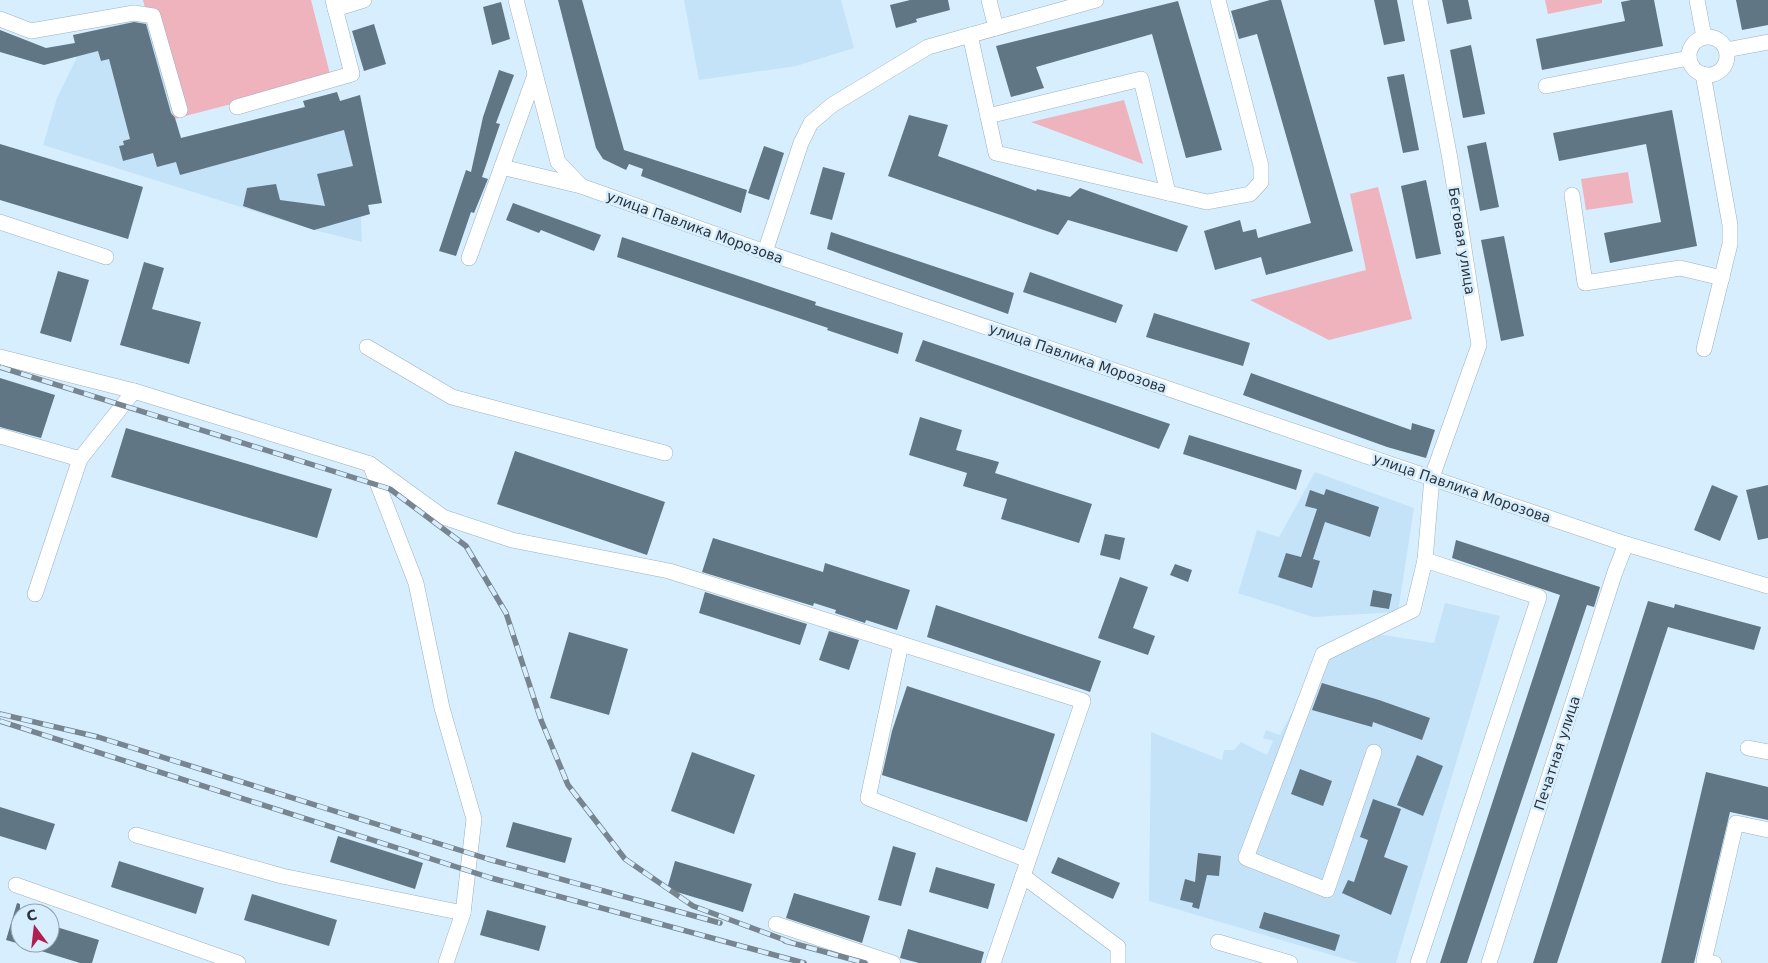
<svg xmlns="http://www.w3.org/2000/svg" width="1768" height="963" font-family="'DejaVu Sans',sans-serif">
	<style>
		.built { fill: #c5e3f8 }
		.green { fill: #efb3bd }
		.building { fill: #617684 }
		.lines { fill: none; stroke-linecap: round; stroke-linejoin: round }
		.minor-casing { stroke: #9bb2c1; stroke-width: 16 }
		.minor { stroke: #fff; stroke-width: 15 }
		.rail-casing { stroke: #76858f; stroke-width: 5.5 }
		.rail { stroke: #d7eefe; stroke-width: 4; stroke-dasharray: 11; stroke-linecap: butt }
		.labels { text-anchor: middle; dominant-baseline: central; stroke-width: 5; stroke-linejoin: round; paint-order: stroke }
		.street-label { font-size: 14px; fill: #2a3339; stroke: #d7eefe }
	</style>
	<rect width="100%" height="100%" fill="#d7eefe"/>
	<g class="built">
		<polygon points="684,0 841,0 854,48 796,66 699,80"/>
		<polygon points="146,18 181,138 305,107 303,101 337,92 341,101 360,95 382,203 369,205 370,214 361,217 362,242 314,230 43,145 57,98 77,57 73,35"/>
		<polygon points="1315,472 1414,508 1398,612 1313,617 1238,593 1257,530 1279,537"/>
		<polygon points="1445,603 1500,616 1396,963 1359,963 1149,901 1151,732 1222,760 1224,750 1234,750 1241,742 1267,755 1273,741 1263,738 1266,730 1280,735 1323,654 1370,633 1434,643"/>
	</g>
	<g class="green">
		<polygon points="143,0 311,0 331,78 174,119"/>
		<polygon points="1545,0 1602,0 1602,3 1548,14"/>
		<polygon points="1124,100 1143,164 1031,122"/>
		<polygon points="1628,172 1633,203 1586,210 1581,179"/>
		<polygon points="1378,187 1412,319 1329,340 1250,300 1366,270 1350,194"/>
	</g>
	<g class="building">
		<polygon points="558,0 582,0 624,150 747,190 741,213 641,176 643,169 629,164 626,170 603,159 596,148"/>
		<polygon points="910,0 948,0 950,10 916,19 917,22 896,28 890,5"/>
		<polygon points="1270,0 1281,0 1353,251 1266,275 1261,257 1215,270 1204,231 1240,220 1243,232 1256,229 1258,238 1311,223 1257,34 1239,39 1231,11"/>
		<polygon points="1374,0 1397,0 1405,41 1384,45"/>
		<polygon points="1442,0 1468,0 1472,19 1447,24"/>
		<polygon points="1631,0 1654,0 1663,46 1542,70 1536,39 1625,21 1621,2"/>
		<polygon points="1736,0 1768,0 1768,25 1742,30"/>
		<polygon points="1178,1 1222,150 1186,158 1152,34 1036,67 1044,88 1011,97 996,46"/>
		<polygon points="501,2 510,39 492,45 483,7"/>
		<polygon points="134,22 146,24 171,113 175,118 181,138 305,107 303,101 337,92 340,101 360,95 382,203 368,205 370,214 314,230 243,206 247,188 276,184 280,200 325,206 317,174 353,166 344,130 180,175 176,162 157,167 153,153 123,161 119,146 124,145 123,141 130,139 109,59 101,61 98,51 44,65 0,52 0,30 46,48 75,43 73,35"/>
		<polygon points="374,24 386,64 364,71 352,31"/>
		<polygon points="1471,45 1485,114 1463,118 1450,50"/>
		<polygon points="499,70 514,75 496,123 500,124 482,177 488,179 474,213 471,212 456,256 439,251 466,170 471,172 483,117"/>
		<polygon points="1404,74 1419,150 1403,153 1387,77"/>
		<polygon points="1672,110 1697,246 1610,263 1604,233 1661,222 1646,144 1559,161 1553,133"/>
		<polygon points="909,115 948,125 938,156 1036,191 1037,189 1070,197 1080,188 1188,226 1177,252 1068,220 1058,235 888,176"/>
		<polygon points="1486,142 1499,207 1480,211 1467,146"/>
		<polygon points="0,144 143,187 128,239 0,200"/>
		<polygon points="764,146 784,153 769,200 748,193"/>
		<polygon points="823,167 845,173 832,220 810,214"/>
		<polygon points="1426,180 1441,254 1416,259 1401,186"/>
		<polygon points="513,203 601,235 594,251 541,230 539,233 506,220"/>
		<polygon points="831,232 1014,293 1008,314 827,249"/>
		<polygon points="1504,236 1524,336 1501,341 1481,240"/>
		<polygon points="622,237 816,302 815,305 903,333 898,354 827,330 828,328 617,257"/>
		<polygon points="144,262 164,268 152,309 201,322 189,364 120,345"/>
		<polygon points="58,271 89,280 71,342 40,333"/>
		<polygon points="1030,272 1123,305 1116,323 1023,292"/>
		<polygon points="1154,313 1250,343 1243,366 1146,337"/>
		<polygon points="923,340 1000,366 1170,424 1159,449 915,361"/>
		<polygon points="1251,373 1411,430 1412,423 1435,430 1426,458 1387,447 1243,395"/>
		<polygon points="0,378 55,395 41,438 0,427"/>
		<polygon points="920,417 962,430 956,450 999,462 995,473 1092,504 1079,543 1001,519 1007,499 963,486 967,473 909,455"/>
		<polygon points="126,428 332,489 317,538 111,477"/>
		<polygon points="1189,435 1302,470 1296,490 1183,454"/>
		<polygon points="515,451 665,502 647,555 497,504"/>
		<polygon points="1712,485 1738,496 1720,541 1694,530"/>
		<polygon points="1768,485 1768,538 1758,540 1746,490"/>
		<polygon points="1326,489 1379,507 1370,537 1325,522 1313,559 1320,561 1312,588 1278,577 1286,553 1301,557 1317,509 1305,506 1310,490 1324,495"/>
		<polygon points="1105,534 1125,538 1120,560 1100,555"/>
		<polygon points="713,538 823,572 825,563 910,590 897,630 866,620 865,623 835,613 836,610 814,603 813,606 702,572"/>
		<polygon points="1456,540 1600,587 1594,607 1587,605 1467,963 1440,963 1560,595 1452,558"/>
		<polygon points="1175,564 1192,570 1188,582 1170,575"/>
		<polygon points="1120,577 1148,587 1133,628 1155,636 1148,655 1098,638"/>
		<polygon points="1373,590 1392,594 1389,609 1370,606"/>
		<polygon points="705,592 807,624 800,645 699,613"/>
		<polygon points="1648,601 1674,608 1675,604 1761,627 1754,650 1668,627 1557,963 1533,963"/>
		<polygon points="936,605 1101,661 1090,692 927,637"/>
		<polygon points="829,631 859,640 849,670 819,660"/>
		<polygon points="569,632 628,649 609,715 550,698"/>
		<polygon points="1322,683 1379,700 1430,718 1422,740 1373,722 1372,727 1312,710"/>
		<polygon points="907,686 1055,734 1027,822 882,775 892,731"/>
		<polygon points="692,752 755,775 734,834 671,811"/>
		<polygon points="1417,755 1443,766 1423,816 1397,805"/>
		<polygon points="1300,769 1332,781 1323,806 1291,794"/>
		<polygon points="1706,772 1768,787 1768,820 1730,812 1694,963 1661,963"/>
		<polygon points="1373,799 1401,809 1384,857 1408,866 1391,915 1342,893 1348,880 1354,882 1368,840 1360,837"/>
		<polygon points="0,807 55,824 46,850 0,836"/>
		<polygon points="513,822 572,838 565,863 506,847"/>
		<polygon points="338,836 423,863 415,889 330,862"/>
		<polygon points="893,846 916,853 901,906 878,900"/>
		<polygon points="1198,853 1221,856 1219,876 1207,875 1199,909 1192,907 1193,903 1180,900 1185,879 1195,882"/>
		<polygon points="1058,857 1120,883 1113,899 1051,873"/>
		<polygon points="119,861 204,888 196,914 111,887"/>
		<polygon points="675,861 752,884 743,912 667,889"/>
		<polygon points="936,867 995,884 988,909 929,892"/>
		<polygon points="794,893 870,916 862,943 786,918"/>
		<polygon points="252,894 337,920 329,946 244,920"/>
		<polygon points="17,903 20,904 20,944 6,940"/>
		<polygon points="487,910 546,926 539,951 480,935"/>
		<polygon points="1264,912 1340,935 1335,951 1259,928"/>
		<polygon points="50,925 99,940 92,963 80,963 25,946 25,943 50,943"/>
		<polygon points="908,929 984,952 981,963 919,963 900,958"/>
	</g>
	<g class="lines">
		<g class="minor-casing">
			<g id="minor">
				<polyline points="516,0 558,162 581,186"/>
				<polyline points="989,0 996,28"/>
				<polyline points="1697,0 1704,37"/>
				<polyline points="335,9 364,0"/>
				<polyline points="0,19 31,31 134,13 153,16 180,110"/>
				<polyline points="970,35 996,153 1207,202 1250,194 1261,182 1261,166 1218,0"/>
				<circle cx="1708" cy="56" r="19"/>
				<polyline points="1726,50 1768,42"/>
				<polyline points="1703,74 1730,225 1730,244 1704,349"/>
				<polyline points="1546,86 1689,58"/>
				<polyline points="237,107 352,74 333,0"/>
				<polyline points="988,116 1141,79 1168,193"/>
				<polyline points="502,167 581,186 765,252 1626,544 1768,586"/>
				<polyline points="1572,195 1585,283 1680,268 1722,278"/>
				<polyline points="0,222 106,257"/>
				<polyline points="765,252 801,143 811,123 832,105 928,47 1096,0"/>
				<polyline points="469,258 535,75"/>
				<polyline points="367,347 452,397 665,453"/>
				<polyline points="0,357 134,391 80,459 0,436"/>
				<polyline points="134,391 370,464 443,517 512,540 669,571 1083,701 993,963"/>
				<polyline points="370,464 416,583 442,708 474,819 463,913 446,963"/>
				<polyline points="35,594 80,459"/>
				<polyline points="901,644 868,798 1028,860"/>
				<polyline points="1748,748 1768,752"/>
				<polyline points="1374,752 1327,890 1246,858 1323,654 1413,610 1425,560 1432,477 1479,345 1450,159 1420,0"/>
				<polyline points="136,835 282,876 463,913"/>
				<polyline points="1023,876 1118,947 1118,963"/>
				<polyline points="16,885 238,963"/>
				<polyline points="776,924 893,963"/>
				<polyline points="1218,942 1290,963"/>
				<polyline points="1418,963 1539,597 1425,560"/>
				<polyline points="1489,963 1615,572 1626,544"/>
				<polyline points="1714,963 1704,961 1736,823 1768,830"/>
			</g>
		</g>
		<use href="#minor" class="minor"/>
		<g class="rail-casing">
			<g id="rail">
				<polyline points="0,367 390,489 466,546 506,613 541,720 568,785 625,859 693,906 790,942"/>
				<polyline points="0,714 98,737 488,859 720,923"/>
				<polyline points="0,721 491,878 804,963"/>
				<polyline points="785,941 865,963"/>
			</g>
		</g>
		<use href="#rail" class="rail"/>
	</g>
	<g class="labels">
		<g class="street-label">
			<text transform="translate(695 227) rotate(20)">улица Павлика Морозова</text>
			<text transform="translate(1462 241) rotate(81)">Беговая улица</text>
			<text transform="translate(1078 358) rotate(19)">улица Павлика Морозова</text>
			<text transform="translate(1462 488) rotate(19)">улица Павлика Морозова</text>
			<text transform="translate(1557 753) rotate(-72)">Печатная улица</text>
		</g>
	</g>
	<g transform="translate(35 928) rotate(345)"><circle r="24" fill="#d7eefe" stroke="#92a3af"/>
	<path d="M0-4L9 19L0 12L-9 19Z" fill="#b01f50"/>
	<text y="-8" font-size="14" font-weight="bold" text-anchor="middle" fill="#2a3339">С</text>
	</g>
</svg>
